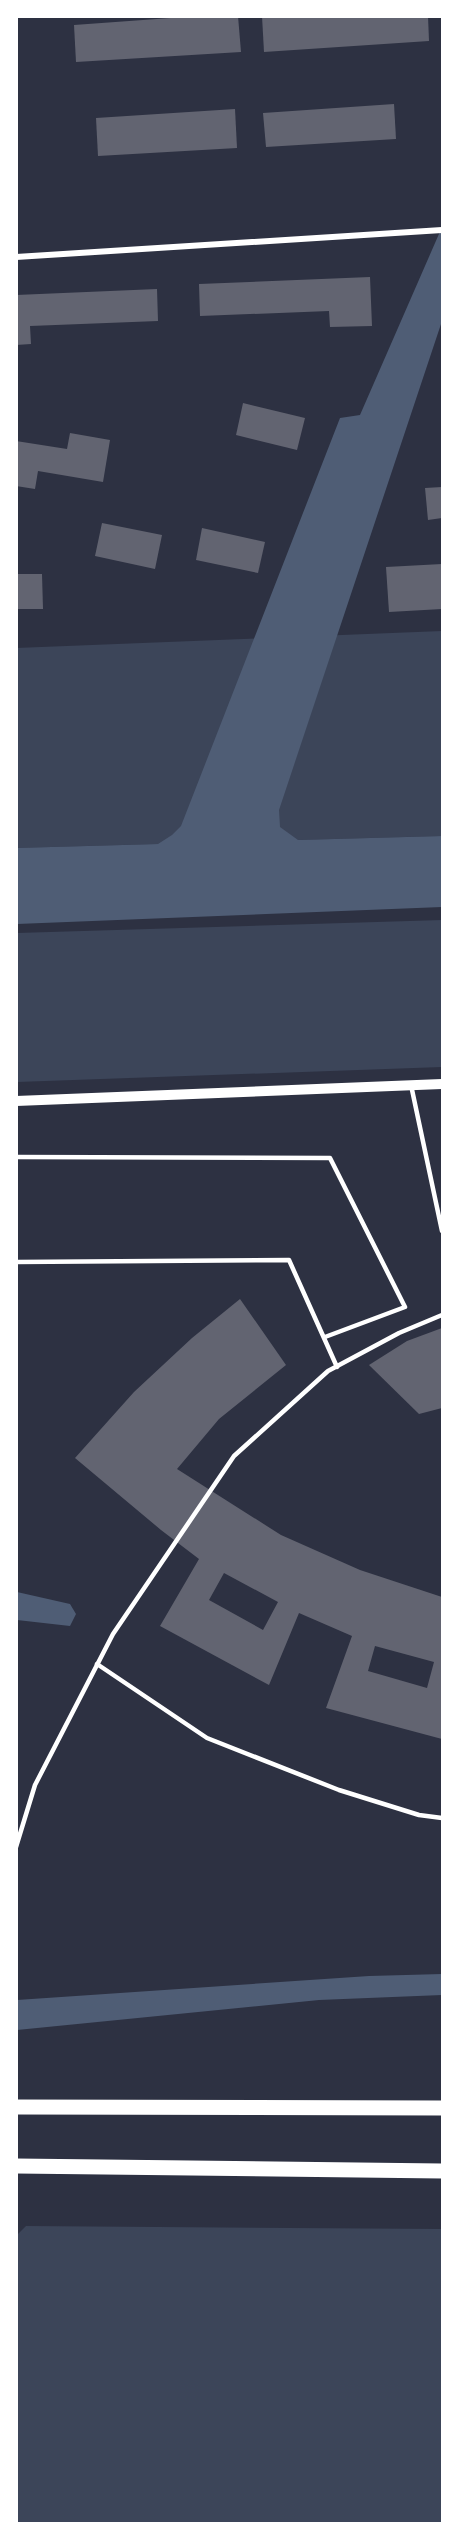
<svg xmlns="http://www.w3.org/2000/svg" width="459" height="2540" font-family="Barlow,sans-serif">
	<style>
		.green { fill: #3c4559 }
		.water { fill: #4f5d75 }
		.building { fill: #626471; fill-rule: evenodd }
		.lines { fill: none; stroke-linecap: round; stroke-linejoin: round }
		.service { stroke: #fff; stroke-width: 4.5 }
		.minor { stroke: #fff; stroke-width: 6 }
		.tertiary { stroke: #fff; stroke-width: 10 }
		.primary { stroke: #fff; stroke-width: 15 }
	</style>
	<rect width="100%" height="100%" fill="#2d3142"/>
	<g class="green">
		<polygon points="442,631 442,836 17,848 16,648"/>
		<polygon points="442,920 442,1067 17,1082 17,933"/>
		<polygon points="26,2226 442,2229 442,2523 17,2523 16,2236"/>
	</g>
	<g class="water">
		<polygon points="442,227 442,321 279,810 280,827 298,840 442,836 442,907 17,924 16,848 158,844 172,835 181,826 340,418 360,415"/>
		<polygon points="17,1592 70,1604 76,1614 70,1626 17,1620"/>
		<polygon points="442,1974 442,1995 319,2000 17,2030 17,2000 369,1976"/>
	</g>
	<g class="building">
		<polygon points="198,16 238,16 241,52 76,62 74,25"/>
		<polygon points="262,16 428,16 429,41 264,52"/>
		<polygon points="394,104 396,139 266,147 263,113"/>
		<polygon points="235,109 237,148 98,156 96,118"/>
		<polygon points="370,277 372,326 330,327 329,311 200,316 199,284"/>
		<polygon points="157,289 158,321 30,326 31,344 16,345 16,295"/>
		<polygon points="243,403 305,418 297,450 236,435"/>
		<polygon points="70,433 110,440 103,482 38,471 35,489 16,486 16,441 67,449"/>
		<polygon points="442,487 442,518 428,520 425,488"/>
		<polygon points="102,523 162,535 155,569 95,556"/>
		<polygon points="202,528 265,542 258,573 196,560"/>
		<polygon points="442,564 442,609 389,612 386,567"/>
		<polygon points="16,574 42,574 43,609 16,609"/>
		<path d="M 240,1299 L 286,1365 L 219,1419 L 177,1469 L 281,1535 L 360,1570 L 442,1597 L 442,1739 L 326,1708 L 352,1636 L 299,1613 L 269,1685 L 160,1626 L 199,1559 L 161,1530 L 75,1458 L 134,1392 L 192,1338 ZM 224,1573 L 278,1602 L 263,1630 L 209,1600 ZM 375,1646 L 434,1662 L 427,1688 L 368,1671 Z"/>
		<polygon points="442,1328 442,1408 419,1414 369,1365 407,1341"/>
	</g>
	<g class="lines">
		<g class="service">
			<polyline points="411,1085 442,1231"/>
			<polyline points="16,1157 330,1158 405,1307 325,1337"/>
			<polyline points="16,1262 289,1260 337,1367"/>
			<polyline points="97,1664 207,1738 339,1790 419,1815 442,1818"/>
			<polyline points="16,1847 35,1785 113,1634 234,1456 328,1371 399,1333 442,1315"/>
		</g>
		<polyline class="minor" points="16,257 442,230"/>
		<polyline class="tertiary" points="16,1101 442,1084"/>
		<g class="primary">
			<polyline points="16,2107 442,2108"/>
			<polyline points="16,2166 442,2171"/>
		</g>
	</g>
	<rect width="459" height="2540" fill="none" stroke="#ffffff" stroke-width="36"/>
</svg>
